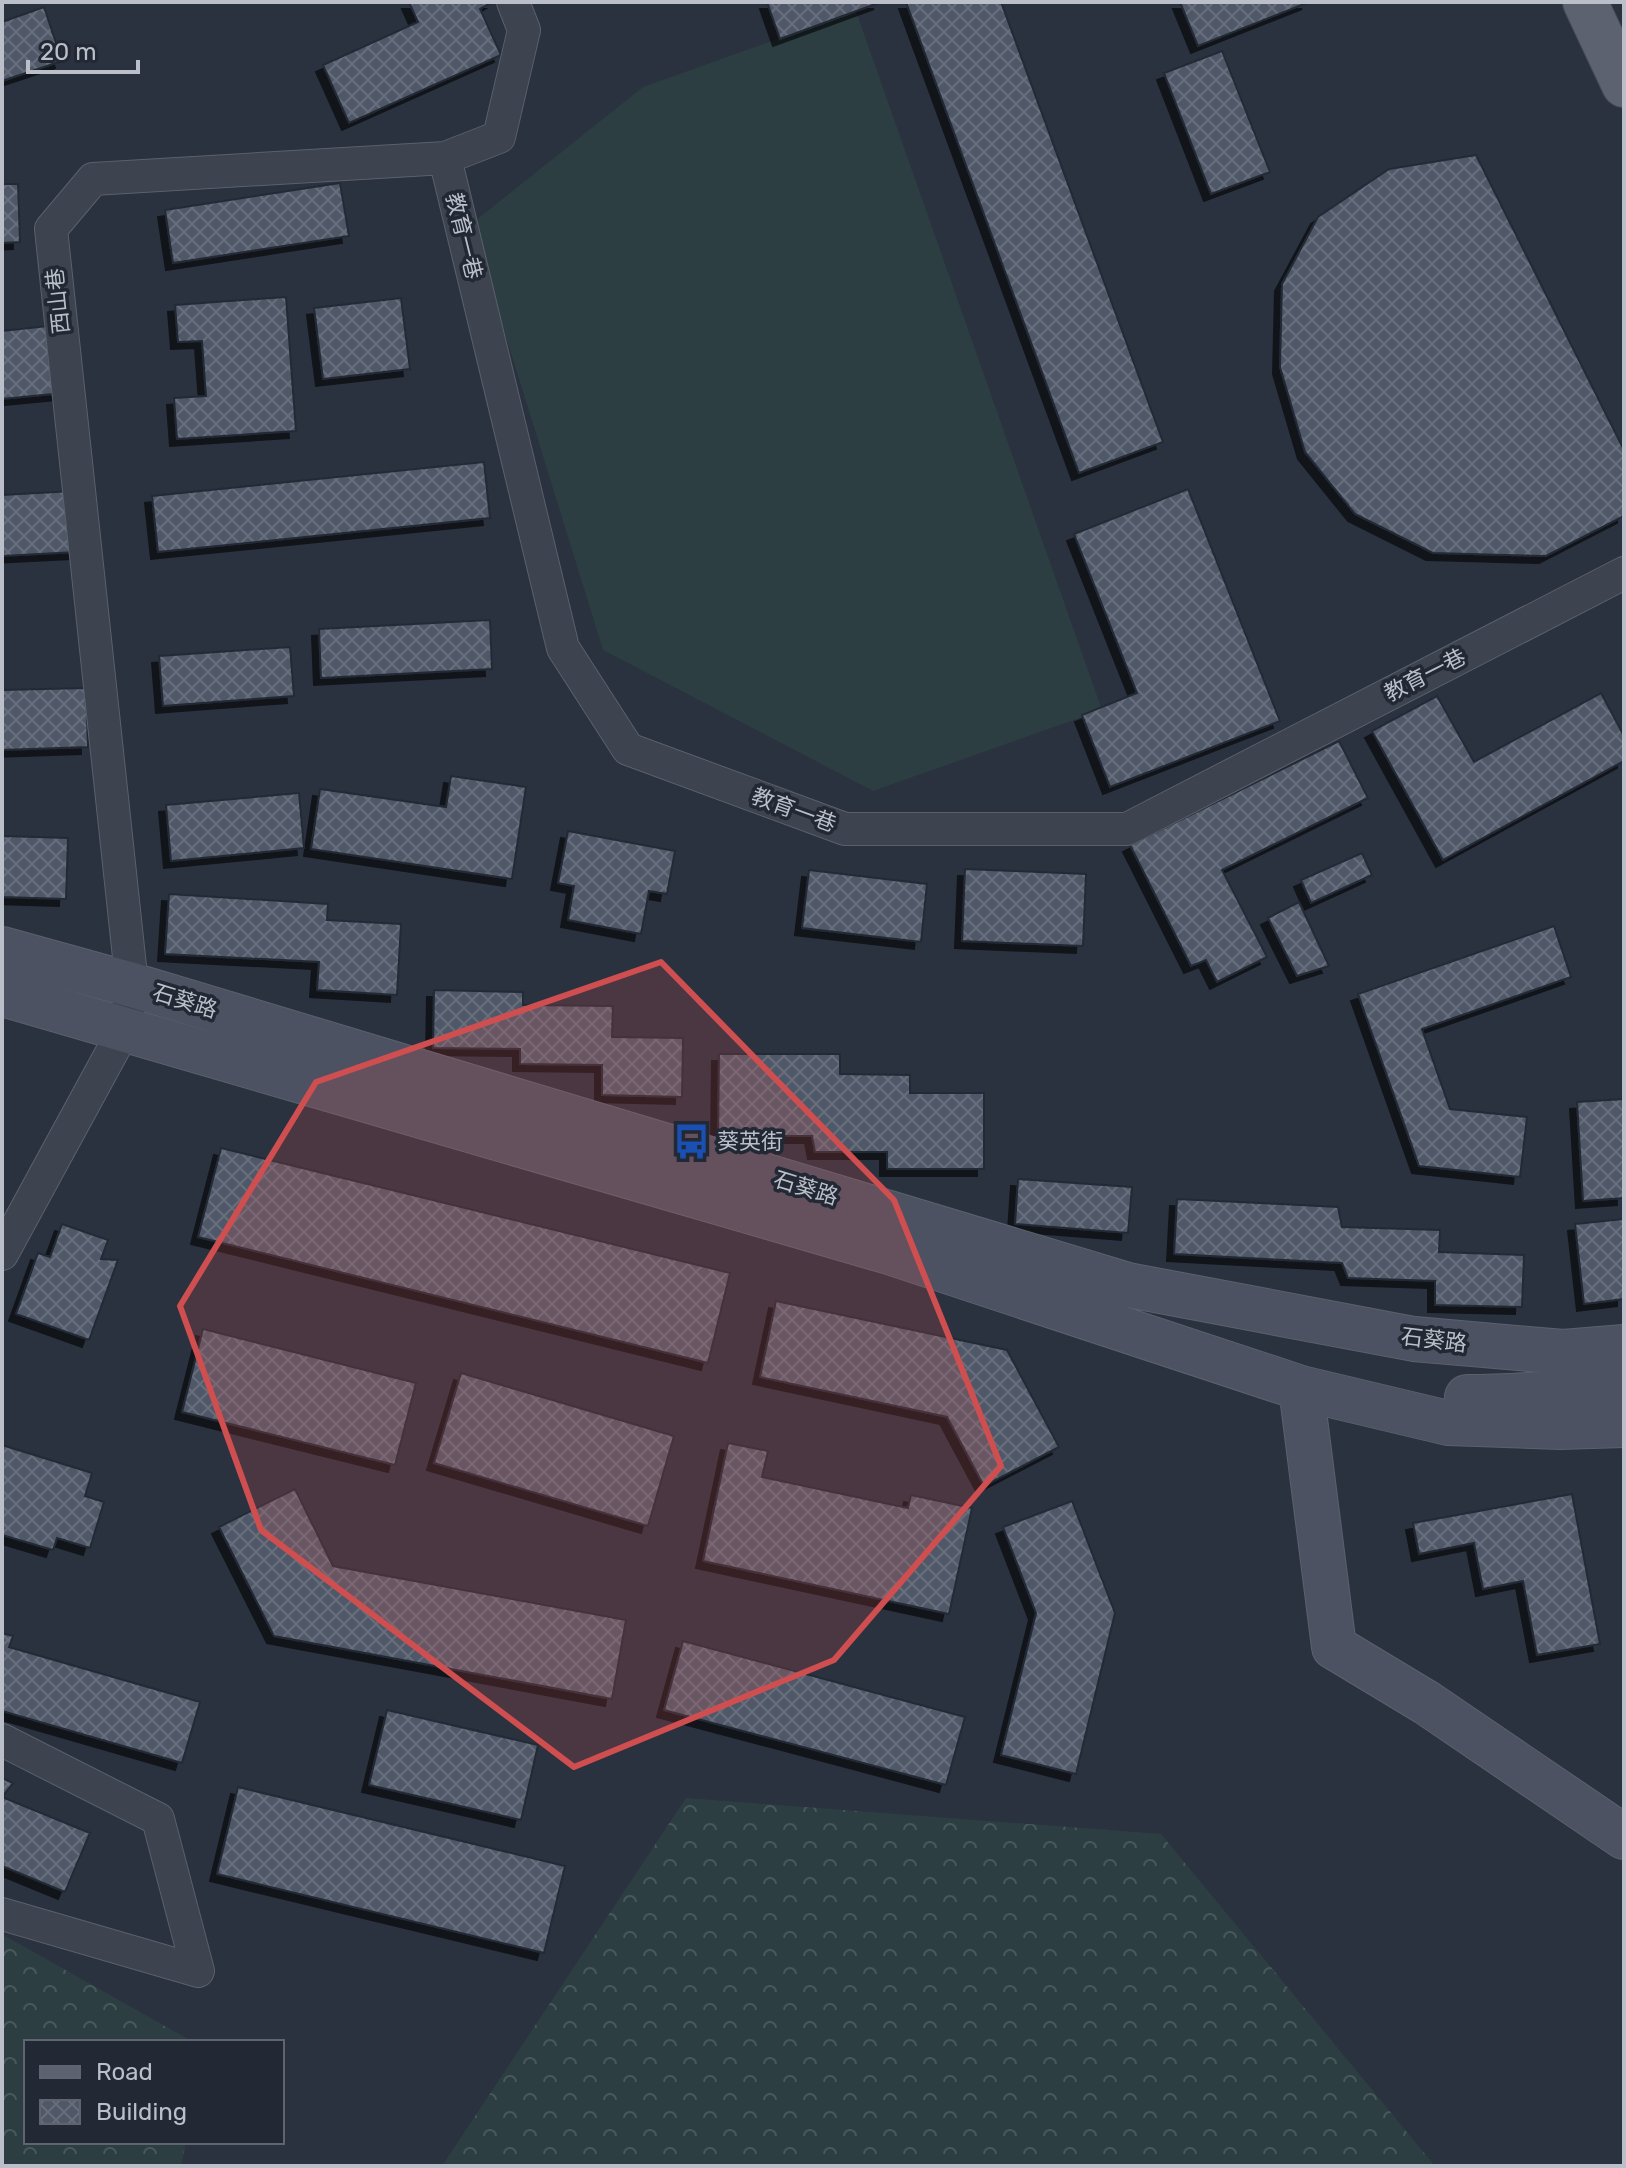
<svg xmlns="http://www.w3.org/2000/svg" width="1626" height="2168" font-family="Rubik,'Noto Sans SC',sans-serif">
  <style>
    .forest { fill: url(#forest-crowns) }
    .garden { fill: #2c3e41 }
    .building { fill: url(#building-cross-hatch); stroke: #242a36; stroke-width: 2; filter: url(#shadow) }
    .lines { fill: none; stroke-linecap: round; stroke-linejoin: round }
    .street-casing { stroke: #5b616c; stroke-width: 34 }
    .secondary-casing { stroke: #5b616c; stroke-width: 46 }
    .primary-casing { stroke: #474c58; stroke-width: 46 }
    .street { stroke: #3d434f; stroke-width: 32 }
    .secondary { stroke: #4c5262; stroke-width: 44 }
    .primary { stroke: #5c626f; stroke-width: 44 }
    .marked { fill: #cf4e50; fill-opacity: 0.2; stroke: #cf4e50; stroke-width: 6; stroke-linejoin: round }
    .labels { text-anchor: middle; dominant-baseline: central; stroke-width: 7; stroke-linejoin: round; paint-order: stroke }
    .street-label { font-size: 22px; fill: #babfc9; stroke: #222834 }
    .poi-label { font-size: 22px; fill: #babfc9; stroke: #222834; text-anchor: start }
  </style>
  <defs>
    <pattern id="forest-crowns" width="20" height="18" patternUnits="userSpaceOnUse" patternTransform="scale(2)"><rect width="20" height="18" fill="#2c3e41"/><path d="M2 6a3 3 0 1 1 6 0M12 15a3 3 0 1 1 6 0" fill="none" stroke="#48585b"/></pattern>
    <pattern id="building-cross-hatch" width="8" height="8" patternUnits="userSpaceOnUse" patternTransform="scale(2)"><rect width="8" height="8" fill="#505867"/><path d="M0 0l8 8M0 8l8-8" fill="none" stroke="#676e7b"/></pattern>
    <filter id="shadow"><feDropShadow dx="-7" dy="7" stdDeviation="0" flood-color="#0009"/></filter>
  </defs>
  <rect width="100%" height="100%" fill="#2a313f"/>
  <!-- forest -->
  <path class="forest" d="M686,1798l475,36 274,332h-993z
    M2,1934l191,108h-167v100h160l-5,24h-179z"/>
  <!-- garden -->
  <path class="garden" d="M856,11l246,699 -229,81 -270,-141 -132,-426 172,-137z"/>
  <!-- building -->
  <path class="building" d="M409,2h83l-12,7 21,46 -152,68 -26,-58 95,-43z
    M767,2h114l-101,37z
    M906,2h95l162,440 -84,31z
    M1180,2h129l-111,44z
    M44,7l18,54 -60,20v-59z
    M1222,51l48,121 -59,22 -47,-121z
    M1476,155l148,295v66l-78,40 -113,-3 -78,-39 -50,-62 -25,-85 2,-83 36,-67 71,-48z
    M340,183l9,53 -176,27 -8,-53z
    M2,184h16l2,58 -18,1z
    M286,297l10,134 -119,8 -3,-41 32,-2 -4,-55 -24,1 -3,-37z
    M401,298l9,71 -87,10 -9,-71z
    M57,325l6,68 -61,6v-68z
    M484,462l6,56 -332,34 -6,-56z
    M1188,489l92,232 -170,66 -28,-72 55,-22 -63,-159z
    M74,491l3,61 -75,4v-61z
    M490,620l2,49 -171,9 -2,-49z
    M290,647l4,49 -131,10 -4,-50z
    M86,688l2,59 -86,3v-60z
    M1601,693l23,43v25l-181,99 -71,-129 65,-35 37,66z
    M1339,741l29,57 -146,72 45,87 -50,25 -11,-22 -15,6 -61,-121z
    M451,776l75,11 -14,92 -201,-30 9,-60 126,18z
    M299,793l5,55 -133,13 -5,-56z
    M568,831l107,20 -8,43 -18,-3 -8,43 -73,-14 6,-34 -16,-3z
    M2,836l66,2 -2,61 -64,-2z
    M1362,853l10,22 -61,28 -10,-23z
    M965,869l121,5 -3,72 -121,-5z
    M809,870l118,14 -6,58 -119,-14z
    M169,894l159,10 -1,16 74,4 -4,71 -80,-5 2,-28 -154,-8z
    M1299,902l30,64 -32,10 -29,-58z
    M1554,926l17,51 -149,52 28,80 77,8 -7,60 -101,-11 -61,-172z
    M434,990l89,2v13l90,1 -1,31 71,1 -1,59 -80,-2v-30l-82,-1v-15l-87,-1z
    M719,1054h121v20l70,1v18h74v76h-97v-17h-72l-3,-16h-94z
    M1624,1099v99l-41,3 -6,-99z
    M221,1148l509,125 -22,90 -510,-126z
    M1018,1179l114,8 -4,46 -113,-9z
    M1177,1199l161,8 4,20 98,3 -1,22 85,3 -2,52 -87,-2v-24l-87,-3 -6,-15 -168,-9z
    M1624,1219v80l-40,5 -9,-80z
    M62,1224l46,16 -7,19 17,1 -29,80 -73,-26 22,-61 12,4z
    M776,1301l231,49 52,97 -75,39 -37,-69 -187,-40z
    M203,1329l213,54 -21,82 -213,-53z
    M461,1373l213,63 -26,90 -214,-63z
    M728,1443l40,8 -6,26 146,31 3,-13 61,13 -23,106 -246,-53z
    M2,1445l90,28 -7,23 19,6 -14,46 -33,-10 -4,12 -51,-15z
    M295,1489l38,77 293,54 -14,79 -338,-63 -55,-109z
    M1572,1494l28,150 -63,11 -14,-74 -40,8 -9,-46 -55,11 -6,-31z
    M1072,1501l43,112 -39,161 -75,-19 35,-142 -33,-86z
    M2,1633l11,3 -4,11 191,55 -18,61 -180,-52z
    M683,1641l282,76 -19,68 -282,-75z
    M387,1710l151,35 -17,75 -152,-35z
    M2,1778l11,5 -11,14 88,36 -25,59 -63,-26z
    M238,1787l327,79 -21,87 -327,-79z"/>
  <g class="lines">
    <defs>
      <path id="street" d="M445,158l118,490 65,101 217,80h282l497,-256
        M2,1254l123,-226 7,-43 -81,-756 42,-50 352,-21 54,-21 25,-107 -11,-28
        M2,1740l156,79 40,152 -196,-57"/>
      <path id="secondary" d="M2,949l130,36 996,300 286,54 149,13 61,-5
        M2,994l887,258 412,136 147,35 112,4 64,-2
        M1301,1388l33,259 93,56 197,134
        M1467,1397c52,0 105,-5 157,-9"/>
      <path id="primary" d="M1585,2l39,83"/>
    </defs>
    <!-- street casing -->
    <use href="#street" class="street-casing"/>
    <!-- secondary casing -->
    <use href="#secondary" class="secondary-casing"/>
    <!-- primary casing -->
    <use href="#primary" class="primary-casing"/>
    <!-- street -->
    <use href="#street" class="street"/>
    <!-- secondary -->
    <use href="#secondary" class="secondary"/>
    <!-- primary -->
    <use href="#primary" class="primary"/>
  </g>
  <!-- marked area -->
  <path class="marked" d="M661,962l233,238 107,266 -167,194 -260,107 -313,-237 -81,-224 136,-224z"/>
  <!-- icons -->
  <defs>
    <symbol id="bus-bare" viewBox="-9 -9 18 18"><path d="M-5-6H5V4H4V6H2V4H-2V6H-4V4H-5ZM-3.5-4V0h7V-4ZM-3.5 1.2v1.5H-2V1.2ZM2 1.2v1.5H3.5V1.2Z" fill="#1a4fb4" stroke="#222834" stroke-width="2.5" paint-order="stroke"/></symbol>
  </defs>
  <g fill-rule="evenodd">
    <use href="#bus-bare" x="666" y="1116" width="51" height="51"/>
  </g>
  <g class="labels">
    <!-- street labels -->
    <g class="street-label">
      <text transform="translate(464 236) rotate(76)">教育一巷</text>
      <text transform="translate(58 301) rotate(-96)">西山巷</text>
      <text transform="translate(1425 675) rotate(-27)">教育一巷</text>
      <text transform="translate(794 810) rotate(20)">教育一巷</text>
      <text transform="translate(185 1001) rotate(17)">石葵路</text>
      <text transform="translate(806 1188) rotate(17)">石葵路</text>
      <text transform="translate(1434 1340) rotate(7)">石葵路</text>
    </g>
    <!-- poi labels -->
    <g class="poi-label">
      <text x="717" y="1141">葵英街</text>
    </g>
  </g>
  <!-- border -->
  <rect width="1626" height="2168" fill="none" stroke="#babfc9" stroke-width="8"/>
  <!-- legend -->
  <rect x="24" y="2040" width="260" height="104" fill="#222834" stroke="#5f6470" stroke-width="2"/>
  <rect x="40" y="2066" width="40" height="12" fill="#5c626f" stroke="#5f6470" stroke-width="2"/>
  <text x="96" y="2080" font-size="24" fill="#babfc9">Road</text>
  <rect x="40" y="2100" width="40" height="24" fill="url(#building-cross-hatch)" stroke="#5f6470" stroke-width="2"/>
  <text x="96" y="2120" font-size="24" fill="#babfc9">Building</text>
  <!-- scale -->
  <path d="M28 60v12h110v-12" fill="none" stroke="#babfc9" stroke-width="4"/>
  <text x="40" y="60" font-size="24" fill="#babfc9" stroke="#222834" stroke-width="6" paint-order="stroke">20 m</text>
</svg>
